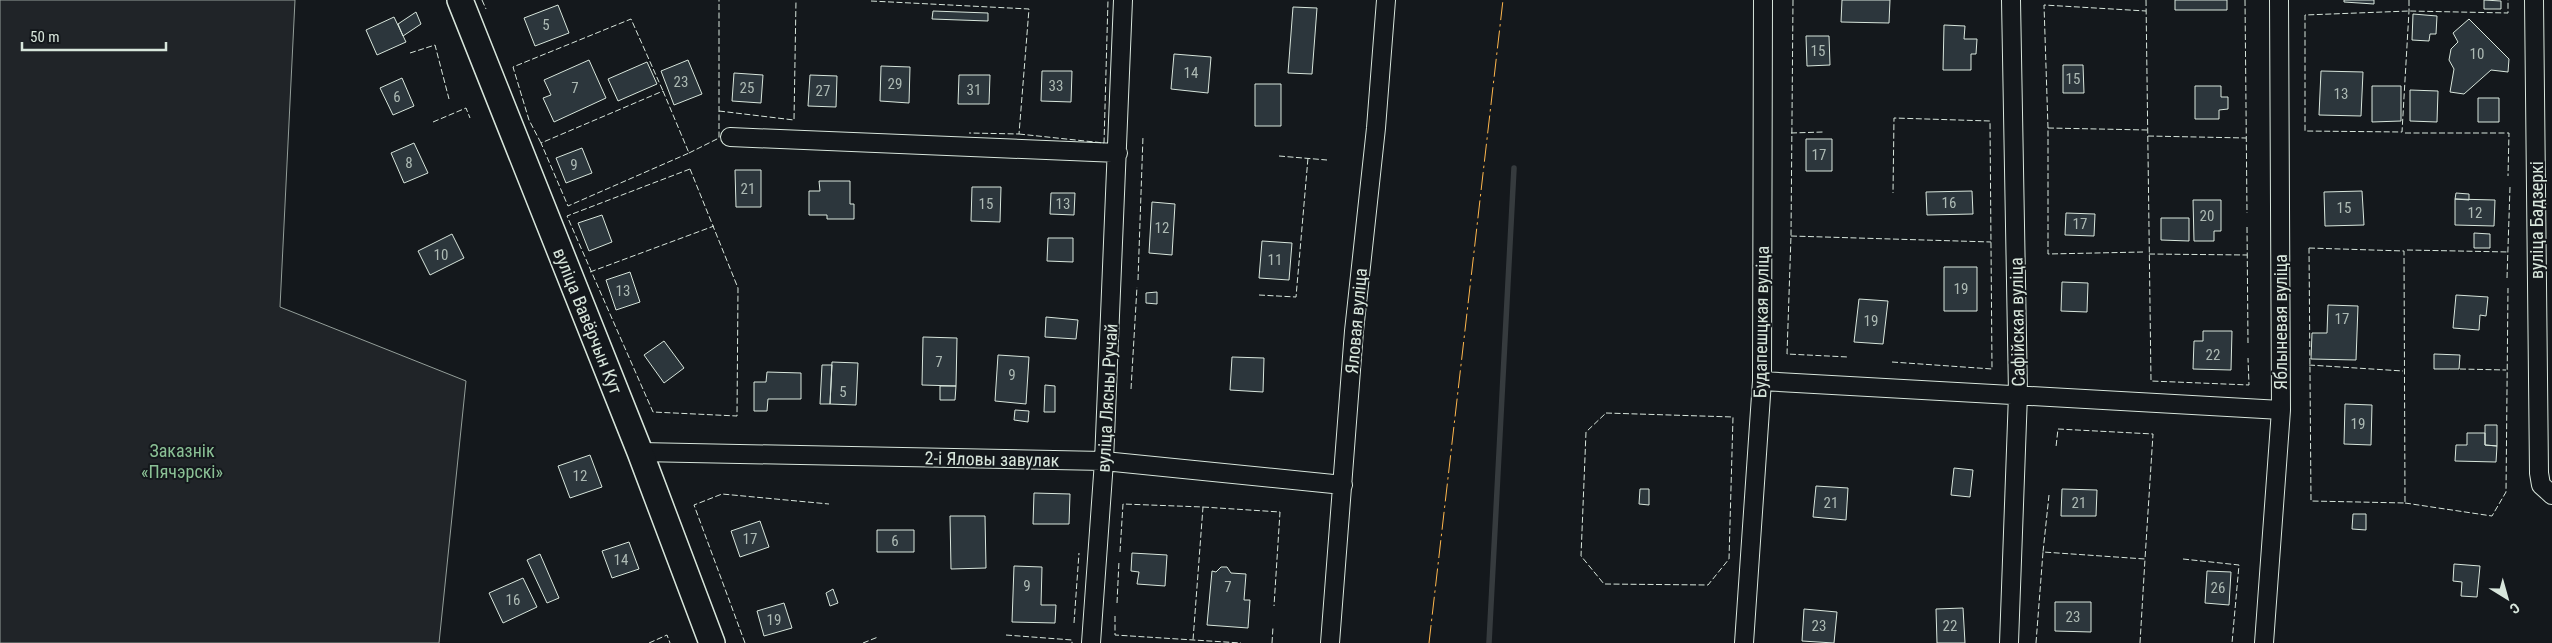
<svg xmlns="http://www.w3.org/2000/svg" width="2552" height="643" font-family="'Roboto Condensed',sans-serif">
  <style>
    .green { fill: #202428; stroke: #939e99 }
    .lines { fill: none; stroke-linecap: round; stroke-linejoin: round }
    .stream { stroke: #363b3e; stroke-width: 5.5 }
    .building { fill: #2c363c; stroke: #d8e6dc }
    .street-casing { stroke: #d8e6dc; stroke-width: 20 }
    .secondary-casing { stroke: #d8e6dc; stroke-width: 28 }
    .street { stroke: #14181c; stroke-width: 18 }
    .secondary { stroke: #14181c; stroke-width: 25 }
    .fence { stroke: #d8e6dc; stroke-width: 1; stroke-dasharray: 6 2.5; stroke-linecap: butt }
    .power { stroke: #ffb74d; stroke-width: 1; stroke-dasharray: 18 4 2.5 4; stroke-linecap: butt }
    .labels { text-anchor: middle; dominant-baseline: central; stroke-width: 4; stroke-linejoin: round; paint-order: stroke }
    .number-label { font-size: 15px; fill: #adbab4 }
    .street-label { font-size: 18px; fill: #d8e6dc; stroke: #14181c }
    .park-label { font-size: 18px; fill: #8ac095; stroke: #14181c }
  </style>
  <rect width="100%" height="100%" fill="#14181c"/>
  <!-- green -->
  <path class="green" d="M0,0h295l-15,307 186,74 -27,262h-439z"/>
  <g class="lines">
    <!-- stream -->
    <path class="stream" d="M1489,643l25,-475"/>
  </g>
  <!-- building -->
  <path class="building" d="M1842,0h48l-1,23 -48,-1z
    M2175,0h52v10h-52z
    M2344,0h30v4l-30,-2z
    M2484,0l17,1v8h-17z
    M558,5l11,28 -34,13 -11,-28z
    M1293,7l24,1 -5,66 -24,-1z
    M933,11l55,2v8l-56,-2z
    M416,12l5,12 -18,12 -5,-12z
    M2413,14l24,2 -1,18h-6l-1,7 -17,-1z
    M394,17l12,25 -29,13 -11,-25z
    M2469,19l40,40 -1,13 -17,-2 -27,24 -14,-2 4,-23 -5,-9 2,-11 7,-7 -5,-9z
    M1944,25l21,1 -1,13h13l-1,15h-5v16h-28z
    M1806,36h23l1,29 -23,1z
    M1174,54l37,3 -3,36 -37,-4z
    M589,60l17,38 -52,24 -11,-24 8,-3 -7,-15z
    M688,60l14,34 -28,11 -13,-34z
    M647,62l10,22 -39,17 -10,-22z
    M2063,65h20l1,28h-21z
    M881,66l29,1 -1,36 -29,-2z
    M1042,71h30l-1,31 -30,-1z
    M2321,71l42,1 -2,44 -42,-1z
    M734,73l29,2 -2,28 -29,-2z
    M810,75l27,1 -1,31 -28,-1z
    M959,75h31l-1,29h-31z
    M402,78l12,28 -21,9 -13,-27z
    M1255,84h26v42h-26z
    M2195,86h26v11h7v12l-9,1v9h-24z
    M2372,86h29v35l-29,1z
    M2410,90l28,1 -1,31 -27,-1z
    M2478,98h21v24h-21z
    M1806,139h26v32h-26z
    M414,143l14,30 -24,10 -13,-30z
    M582,148l10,25 -26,10 -10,-25z
    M735,170h26v37h-25z
    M819,181h31v23h4v15h-27v-4h-18v-24h11z
    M972,187h29l-1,35 -29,-1z
    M1972,191l1,23 -46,1 -1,-23z
    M2362,191l2,34 -39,1 -1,-34z
    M1051,193h24l-1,22 -24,-1z
    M2456,193l13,1v6l-14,-1z
    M2455,199l40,1 -1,26 -39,-1z
    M2193,200h28v31h-7v10h-20z
    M1152,202l23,2 -3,51 -23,-2z
    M2066,213l29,1 -1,22 -29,-1z
    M602,215l10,27 -23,9 -11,-28z
    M2161,218h28v23l-28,-1z
    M2474,233l16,1v14h-16z
    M452,234l12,24 -34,17 -12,-24z
    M1048,238h25v24l-26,-1z
    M1262,241l30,2 -3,37 -30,-2z
    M1944,267h33v44h-33z
    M630,272l10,30 -24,8 -10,-30z
    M2062,282l26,1 -1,29 -26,-1z
    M1157,292v12l-11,-1v-10z
    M2456,295l32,2 -2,19 -6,-1 -1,15 -26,-2z
    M1859,299l29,2 -5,43 -29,-2z
    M2328,305l30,1 -2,54 -45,-1 1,-26h15z
    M1046,317l32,3 -2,19 -31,-2z
    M2203,331h29l-1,39 -38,-1 1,-28h9z
    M923,337l34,1 -1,48 -34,-1z
    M664,341l20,27 -20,15 -20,-28z
    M2434,354l26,1 -1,14h-25z
    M998,355l31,2 -3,47 -31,-3z
    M1232,357l32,1 -1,34 -33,-2z
    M832,362l26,1 -2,42 -26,-1z
    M822,365h10l-2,39h-10z
    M767,372l34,1v26h-33l-1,12h-13v-29h12z
    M1045,385l10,1v26h-11z
    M940,386h16l-1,14h-15z
    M2345,404l27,1 -1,40 -27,-1z
    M1015,410l14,1 -1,11 -14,-2z
    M2485,425h12v21l-12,-1z
    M2467,433h18v12l12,1 -1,16 -41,-1 1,-16h11z
    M590,455l12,32 -32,11 -12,-32z
    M1954,468l19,2 -3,27 -19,-2z
    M1816,486l32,2 -2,32 -33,-3z
    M1640,489h9v16l-10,-1z
    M2062,489l35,1 -1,26h-35z
    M1034,493l36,1 -1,30h-36z
    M2353,514h13v16l-14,-1z
    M950,516h35l1,52 -35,1z
    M760,521l9,26 -29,10 -9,-26z
    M877,530h37v22h-37z
    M629,542l10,27 -27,9 -10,-27z
    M1132,553l35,2 -2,31 -28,-2 2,-12 -8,-1z
    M540,554l19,44 -12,5 -20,-43z
    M2454,564l26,2 -3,31 -16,-1 1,-14 -9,-1z
    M1014,566l28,1 -1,38h15l-1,18 -43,-1z
    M1221,567h6l4,6 15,1 -2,26h6l-2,28 -41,-3 5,-54 4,1z
    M2207,571l24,1 -2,33 -24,-2z
    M523,578l14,29 -34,16 -14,-30z
    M833,589l5,14 -8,3 -4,-13z
    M2055,602h36v30l-36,-1z
    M784,603l8,25 -28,8 -7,-25z
    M1963,608l2,35h-28l-1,-34z
    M1804,609l33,3 -3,31 -32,-2z"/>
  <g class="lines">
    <defs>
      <path id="street" d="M2534,0l5,473 2,12 11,10
        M730,137l388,16
        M1762,381l519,29
        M640,452l464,9 239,24
        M1091,643l13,-182 19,-461
        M1330,643l24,-312 22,-203 10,-128
        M1744,643l18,-262 1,-381
        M2009,643l9,-249 -7,-394
        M2264,643l17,-233 -2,-410"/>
      <path id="secondary" d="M460,0l180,452 72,191"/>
    </defs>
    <!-- street casing -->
    <use href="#street" class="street-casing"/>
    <!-- secondary casing -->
    <use href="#secondary" class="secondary-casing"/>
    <!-- street -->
    <use href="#street" class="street"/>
    <!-- secondary -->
    <use href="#secondary" class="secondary"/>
    <!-- fence -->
    <path class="fence" d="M482,0l4,9
      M1793,0l-2,236 -4,118 61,3
      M2146,0l5,381 98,4 -1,-27
      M2245,0l2,213
      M2409,0v11l-7,121 -97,-1v-116l104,-4 99,2v-13
      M871,1l158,8 -10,125 -50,-1
      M410,53l25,-8 14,54
      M663,91l26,62 -121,53 -27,-63z
      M719,111l75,9 2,-120
      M433,122l33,-14 4,10
      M2048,128l99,2
      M1791,133l32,-1
      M2405,133h104l-1,43
      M1019,134l85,9 4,-143
      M2148,136l98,2
      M541,143l-12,-23 -16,-53 118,-48 32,72
      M689,153l30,-15v-138
      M1279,156l48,4
      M690,169l48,119 -1,128 -84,-4 -86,-196z
      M2247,227l1,116
      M1791,236l200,6
      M2309,248l95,3 1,252 -94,-2z
      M2407,250l102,2
      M2143,252l-95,2v-126l-4,-123 102,6
      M2149,254l98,1
      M590,272l124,-46
      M2507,278l3,-91
      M1138,280l5,-144
      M1259,295l37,2 12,-139
      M1892,362l100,7 -2,-248 -96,-3 -1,75
      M2309,365l94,6
      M2460,369l46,1
      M1131,389l6,-102
      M1606,413l127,4 -4,142 -21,26 -104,-1 -23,-28 5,-124z
      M2049,495l-6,57 102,7 8,-125 -95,-5 -2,18
      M2405,503l87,13 14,-24 2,-204
      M1203,507l77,5 -6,94
      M1120,552l3,-48 80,3 -10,133
      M2183,559l56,6 -7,78
      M1117,603l2,-42
      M1115,616v19l126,8
      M1074,623l5,-70
      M1006,635l66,5v3
      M649,643l18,-8 3,8
      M745,643l-51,-138 28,-11 107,10
      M863,643l15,-6
      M1272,643l1,-16
      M2036,643l7,-91
      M2140,643l5,-84"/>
    <!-- power -->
    <path class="power" d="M1429,643l74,-643"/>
  </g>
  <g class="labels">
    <!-- number labels -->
    <g class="number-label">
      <text x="546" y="25">5</text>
      <text x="1818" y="51">15</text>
      <text x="2477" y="54">10</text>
      <text x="1191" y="73">14</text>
      <text x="2073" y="79">15</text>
      <text x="681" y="82">23</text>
      <text x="895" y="84">29</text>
      <text x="1056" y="86">33</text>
      <text x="575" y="88">7</text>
      <text x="747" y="88">25</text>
      <text x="974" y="90">31</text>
      <text x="823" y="91">27</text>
      <text x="2341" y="94">13</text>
      <text x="397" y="97">6</text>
      <text x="1819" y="155">17</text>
      <text x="409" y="163">8</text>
      <text x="574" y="165">9</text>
      <text x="748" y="189">21</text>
      <text x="1949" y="203">16</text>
      <text x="986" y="204">15</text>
      <text x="1063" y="204">13</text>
      <text x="2344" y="208">15</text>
      <text x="2475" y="213">12</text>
      <text x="2207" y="216">20</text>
      <text x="2080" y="224">17</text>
      <text x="1162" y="228">12</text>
      <text x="441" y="255">10</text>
      <text x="1275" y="260">11</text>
      <text x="1961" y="289">19</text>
      <text x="623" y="291">13</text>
      <text x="2342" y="319">17</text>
      <text x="1871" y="321">19</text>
      <text x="2213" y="355">22</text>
      <text x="939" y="362">7</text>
      <text x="1012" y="375">9</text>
      <text x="843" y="392">5</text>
      <text x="2358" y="424">19</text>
      <text x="580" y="476">12</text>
      <text x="1831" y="503">21</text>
      <text x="2079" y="503">21</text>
      <text x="750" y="539">17</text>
      <text x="895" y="541">6</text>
      <text x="621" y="560">14</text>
      <text x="1027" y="586">9</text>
      <text x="1228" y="587">7</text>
      <text x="2218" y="588">26</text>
      <text x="513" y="600">16</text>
      <text x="2073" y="617">23</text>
      <text x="774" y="620">19</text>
      <text x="1819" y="626">23</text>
      <text x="1950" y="626">22</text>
    </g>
    <!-- street labels -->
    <g class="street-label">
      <text transform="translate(2536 220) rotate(-90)">вуліца Бадзеркі</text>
      <text transform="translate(588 321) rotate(68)">вуліца Вавёрчын Кут</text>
      <text transform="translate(1356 321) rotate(-85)">Яловая вуліца</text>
      <text transform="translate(1761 322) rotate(-89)">Будапешцкая вуліца</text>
      <text transform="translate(2017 322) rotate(-91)">Сафійская вуліца</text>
      <text transform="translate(2280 322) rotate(-90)">Яблыневая вуліца</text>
      <text transform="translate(1107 398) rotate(-87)">вуліца Лясны Ручай</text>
      <text transform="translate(992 459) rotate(1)">2-і Яловы завулак</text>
    </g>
    <!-- park labels -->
    <g class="park-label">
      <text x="182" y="450">Заказнік<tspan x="182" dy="21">«Пячэрскі»</tspan></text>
    </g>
  </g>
  <!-- north arrow -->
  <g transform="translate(2507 598) rotate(143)" stroke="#14181c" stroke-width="4" paint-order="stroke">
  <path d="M0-4L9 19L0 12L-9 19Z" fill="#d8e6dc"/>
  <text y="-8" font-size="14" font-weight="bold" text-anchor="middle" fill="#d8e6dc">С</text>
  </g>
  <!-- scale -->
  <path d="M22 42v8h144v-8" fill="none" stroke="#d8e6dc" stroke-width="2.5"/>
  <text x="30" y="42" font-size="15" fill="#d8e6dc" stroke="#14181c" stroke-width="4" paint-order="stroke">50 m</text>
</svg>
